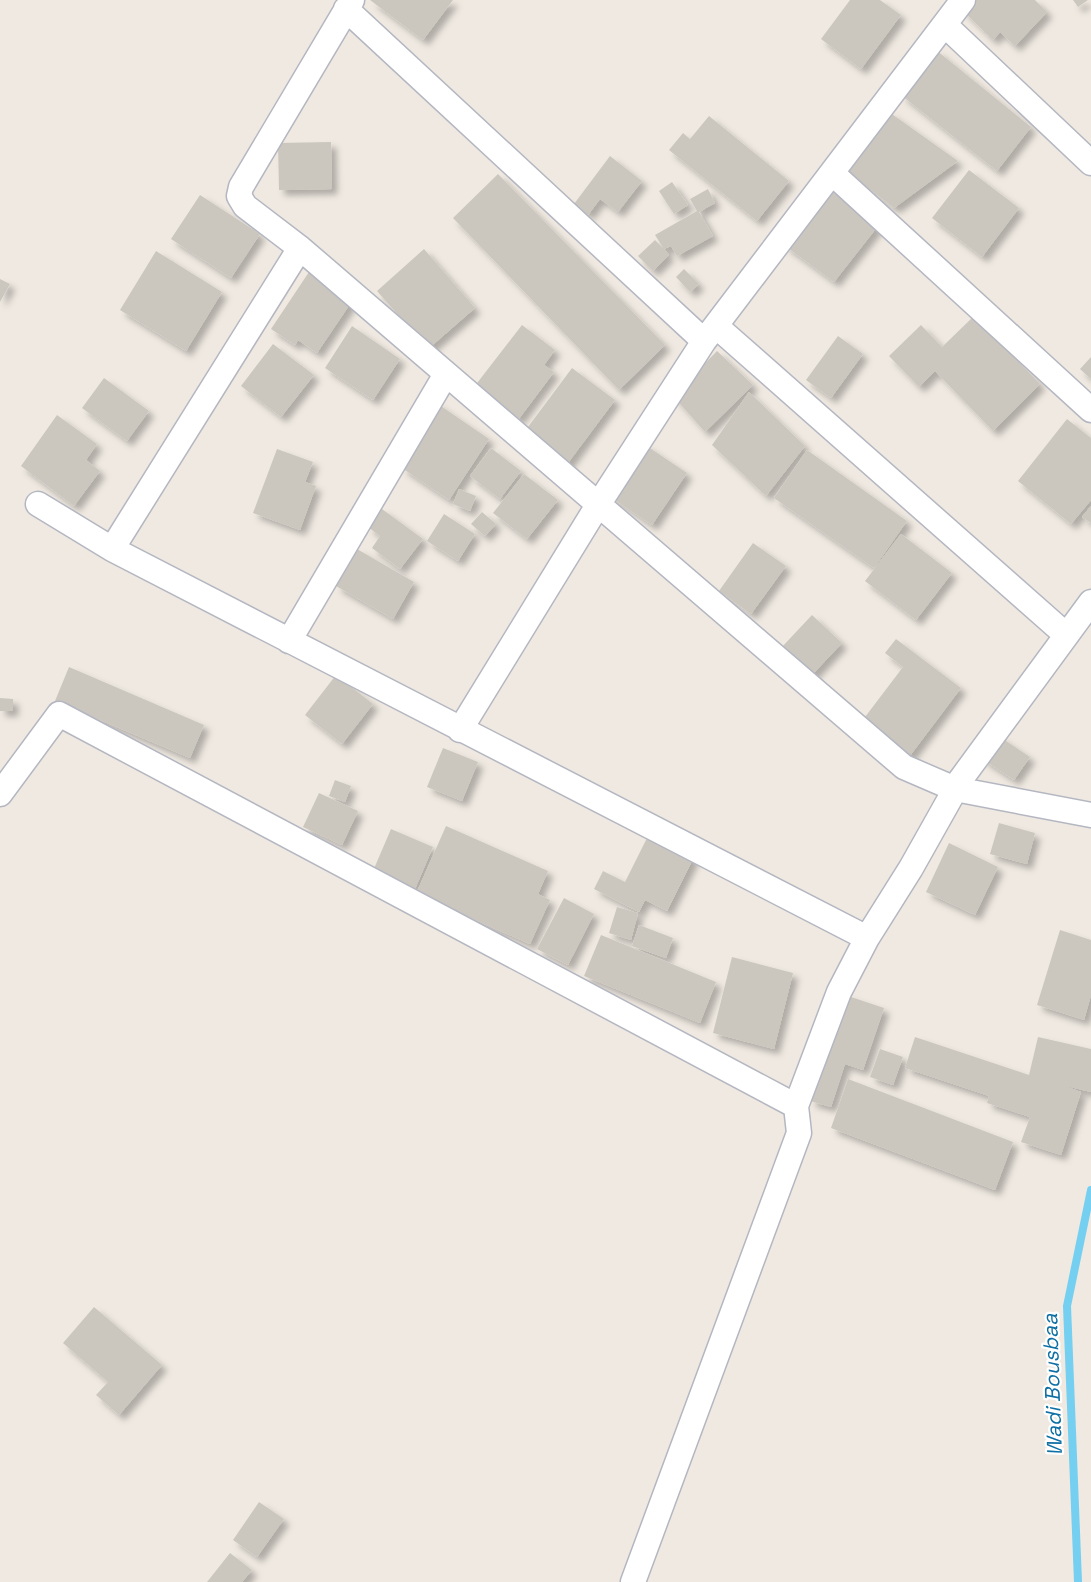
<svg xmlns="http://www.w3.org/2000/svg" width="1091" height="1582" font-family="'Space Grotesk',sans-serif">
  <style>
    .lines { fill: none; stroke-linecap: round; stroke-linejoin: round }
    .stream { stroke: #75cff0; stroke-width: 8 }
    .building { fill: #cbc7bf; filter: url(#shadow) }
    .street-casing { stroke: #b4b7c1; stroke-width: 27 }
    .street { stroke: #fff; stroke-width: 24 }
    .labels { text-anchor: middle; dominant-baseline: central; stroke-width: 4.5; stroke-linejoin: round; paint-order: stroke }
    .water-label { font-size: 21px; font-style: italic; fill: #0d6fa3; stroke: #fff }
  </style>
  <defs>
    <filter id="shadow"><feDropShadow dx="5.5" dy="5.5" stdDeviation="3" flood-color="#0004"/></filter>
  </defs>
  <rect width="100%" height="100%" fill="#efe9e1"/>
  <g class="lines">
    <!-- stream -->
    <path class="stream" d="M1078,1582l-11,-276 24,-116"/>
  </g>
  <!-- building -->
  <path class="building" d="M370,0h83l-30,40z
    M850,0h30l21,15 -40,54 -40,-30z
    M971,0h64l12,12 -32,34 -15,-14 -7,8 -31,-30z
    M1073,0h15l-10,7z
    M936,50l95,77 -34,44 -96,-76z
    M889,112l69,49 -64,47 -49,-38z
    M709,116l80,65 -32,40 -88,-71 14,-17 7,6z
    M331,142l1,47 -53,1 -1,-47z
    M610,156l32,25 -24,31 -18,-13 -12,16 -14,-11z
    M969,170l50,38 -37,49 -50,-39z
    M498,174l167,171 -46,45 -166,-172z
    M672,182l16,23 -14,9 -15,-23z
    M826,187l52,39 -44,56 -50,-37z
    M708,189l7,14 -16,9 14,24 -36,20 -6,-10 -7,3 5,6 -16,16 -15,-15 17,-16 9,9 -9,-14 42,-24 -7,-12z
    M200,195l60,39 -29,44 -60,-39z
    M424,249l51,59 -47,41 -51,-58z
    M156,251l66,41 -36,59 -66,-41z
    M684,269l15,15 -9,8 -14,-15z
    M309,272l43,29 -35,52 -19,-13 -3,5 -24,-16z
    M0,279l10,5 -10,18z
    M974,316l66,68 -47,47 -58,-60 -16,16 -30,-31 32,-31 21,22z
    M522,325l33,25 -11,15 10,7 -36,48 -44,-33z
    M352,326l48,33 -27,41 -48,-32z
    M838,336l25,18 -32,44 -25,-18z
    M273,344l41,31 -33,42 -40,-31z
    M717,351l36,34 -48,47 -32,-36z
    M1091,357v22l-11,-10z
    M572,368l43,32 -50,67 -43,-32z
    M104,378l45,33 -22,30 -45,-33z
    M749,392l56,54 -39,50 -54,-51z
    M435,402l54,37 -40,61 -47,-32z
    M57,415l40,29 -11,16 14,11 -26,35 -53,-40z
    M1067,419l24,19v62l-20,24 -53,-43z
    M644,444l43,29 -35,52 -43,-29z
    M491,448l30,23 -21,28 -30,-23z
    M277,449l36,13 -8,20 11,4 -16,44 -47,-17z
    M807,450l100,71 -33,47 -100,-70z
    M524,474l34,26 -31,39 -34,-26z
    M459,489l17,7 -6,15 -17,-7z
    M1091,506v17l-9,-6z
    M382,509l41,30 -23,30 -28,-21 8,-12 -12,-9z
    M482,512l14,12 -11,12 -14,-12z
    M444,514l31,20 -17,27 -31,-20z
    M901,534l51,39 -36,47 -51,-39z
    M753,543l33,23 -35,48 -32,-23z
    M357,549l57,33 -21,37 -57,-33z
    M812,615l30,28 -31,33 -30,-28z
    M896,639l65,49 -52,69 -47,-36 41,-54 -18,-14z
    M69,667l135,58 -14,33 -135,-57z
    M336,675l37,29 -31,40 -37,-29z
    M0,698l13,1v12h-13z
    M997,735l33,22 -16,23 -33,-22z
    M443,748l35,14 -16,39 -35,-14z
    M335,780l16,6 -6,16 -16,-6z
    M319,793l39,18 -16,34 -39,-18z
    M999,823l36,10 -8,31 -37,-10z
    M446,826l102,45 -10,23 12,6 -20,44 -114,-50z
    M391,829l42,18 -18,42 -42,-18z
    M649,834l45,23 -27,54 -22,-11 -6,12 -45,-23 9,-18 22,11z
    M949,843l49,24 -23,48 -49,-23z
    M564,898l30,16 -26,51 -31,-16z
    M617,907l21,6 -7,27 -22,-7z
    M639,925l34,13 -7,20 -34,-12z
    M1060,930l31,10v55l-7,25 -47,-15z
    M601,935l115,47 -16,41 -116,-47z
    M732,957l61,16 -19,76 -61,-16z
    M845,995l39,13 -21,62 -18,-6 -14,43 -21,-6z
    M915,1037l114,38 9,-38 53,12v43l-29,-7 19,7 -20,63 -40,-13 9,-25 -43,-14 2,-7 -84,-28z
    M880,1049l23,8 -10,28 -23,-8z
    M848,1079l165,63 -18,48 -164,-62z
    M94,1307l68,58 -43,50 -23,-20 12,-13 -45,-39z
    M259,1502l25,17 -27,38 -24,-17z
    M230,1553l22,17 -10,12h-35z"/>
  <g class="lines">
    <defs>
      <path id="street" d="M352,0l-111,187 -2,9 6,10 55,42 604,519 51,22 136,26
        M346,9l358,332
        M945,25l146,138
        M832,173l259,237
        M716,326l349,308
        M38,504l74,45 755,389
        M112,549l188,-301
        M289,641l157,-267
        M460,730l138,-225 106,-164 259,-341
        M0,794l59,-80 737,392
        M633,1582l166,-449 -3,-27 43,-114 28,-54 44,-70 50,-89 130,-177"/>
    </defs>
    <!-- street casing -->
    <use href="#street" class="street-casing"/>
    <!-- street -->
    <use href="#street" class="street"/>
  </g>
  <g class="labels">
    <!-- water labels -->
    <g class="water-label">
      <text transform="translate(1052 1385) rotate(-92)">Wadi Bousbaa</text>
    </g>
  </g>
</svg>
